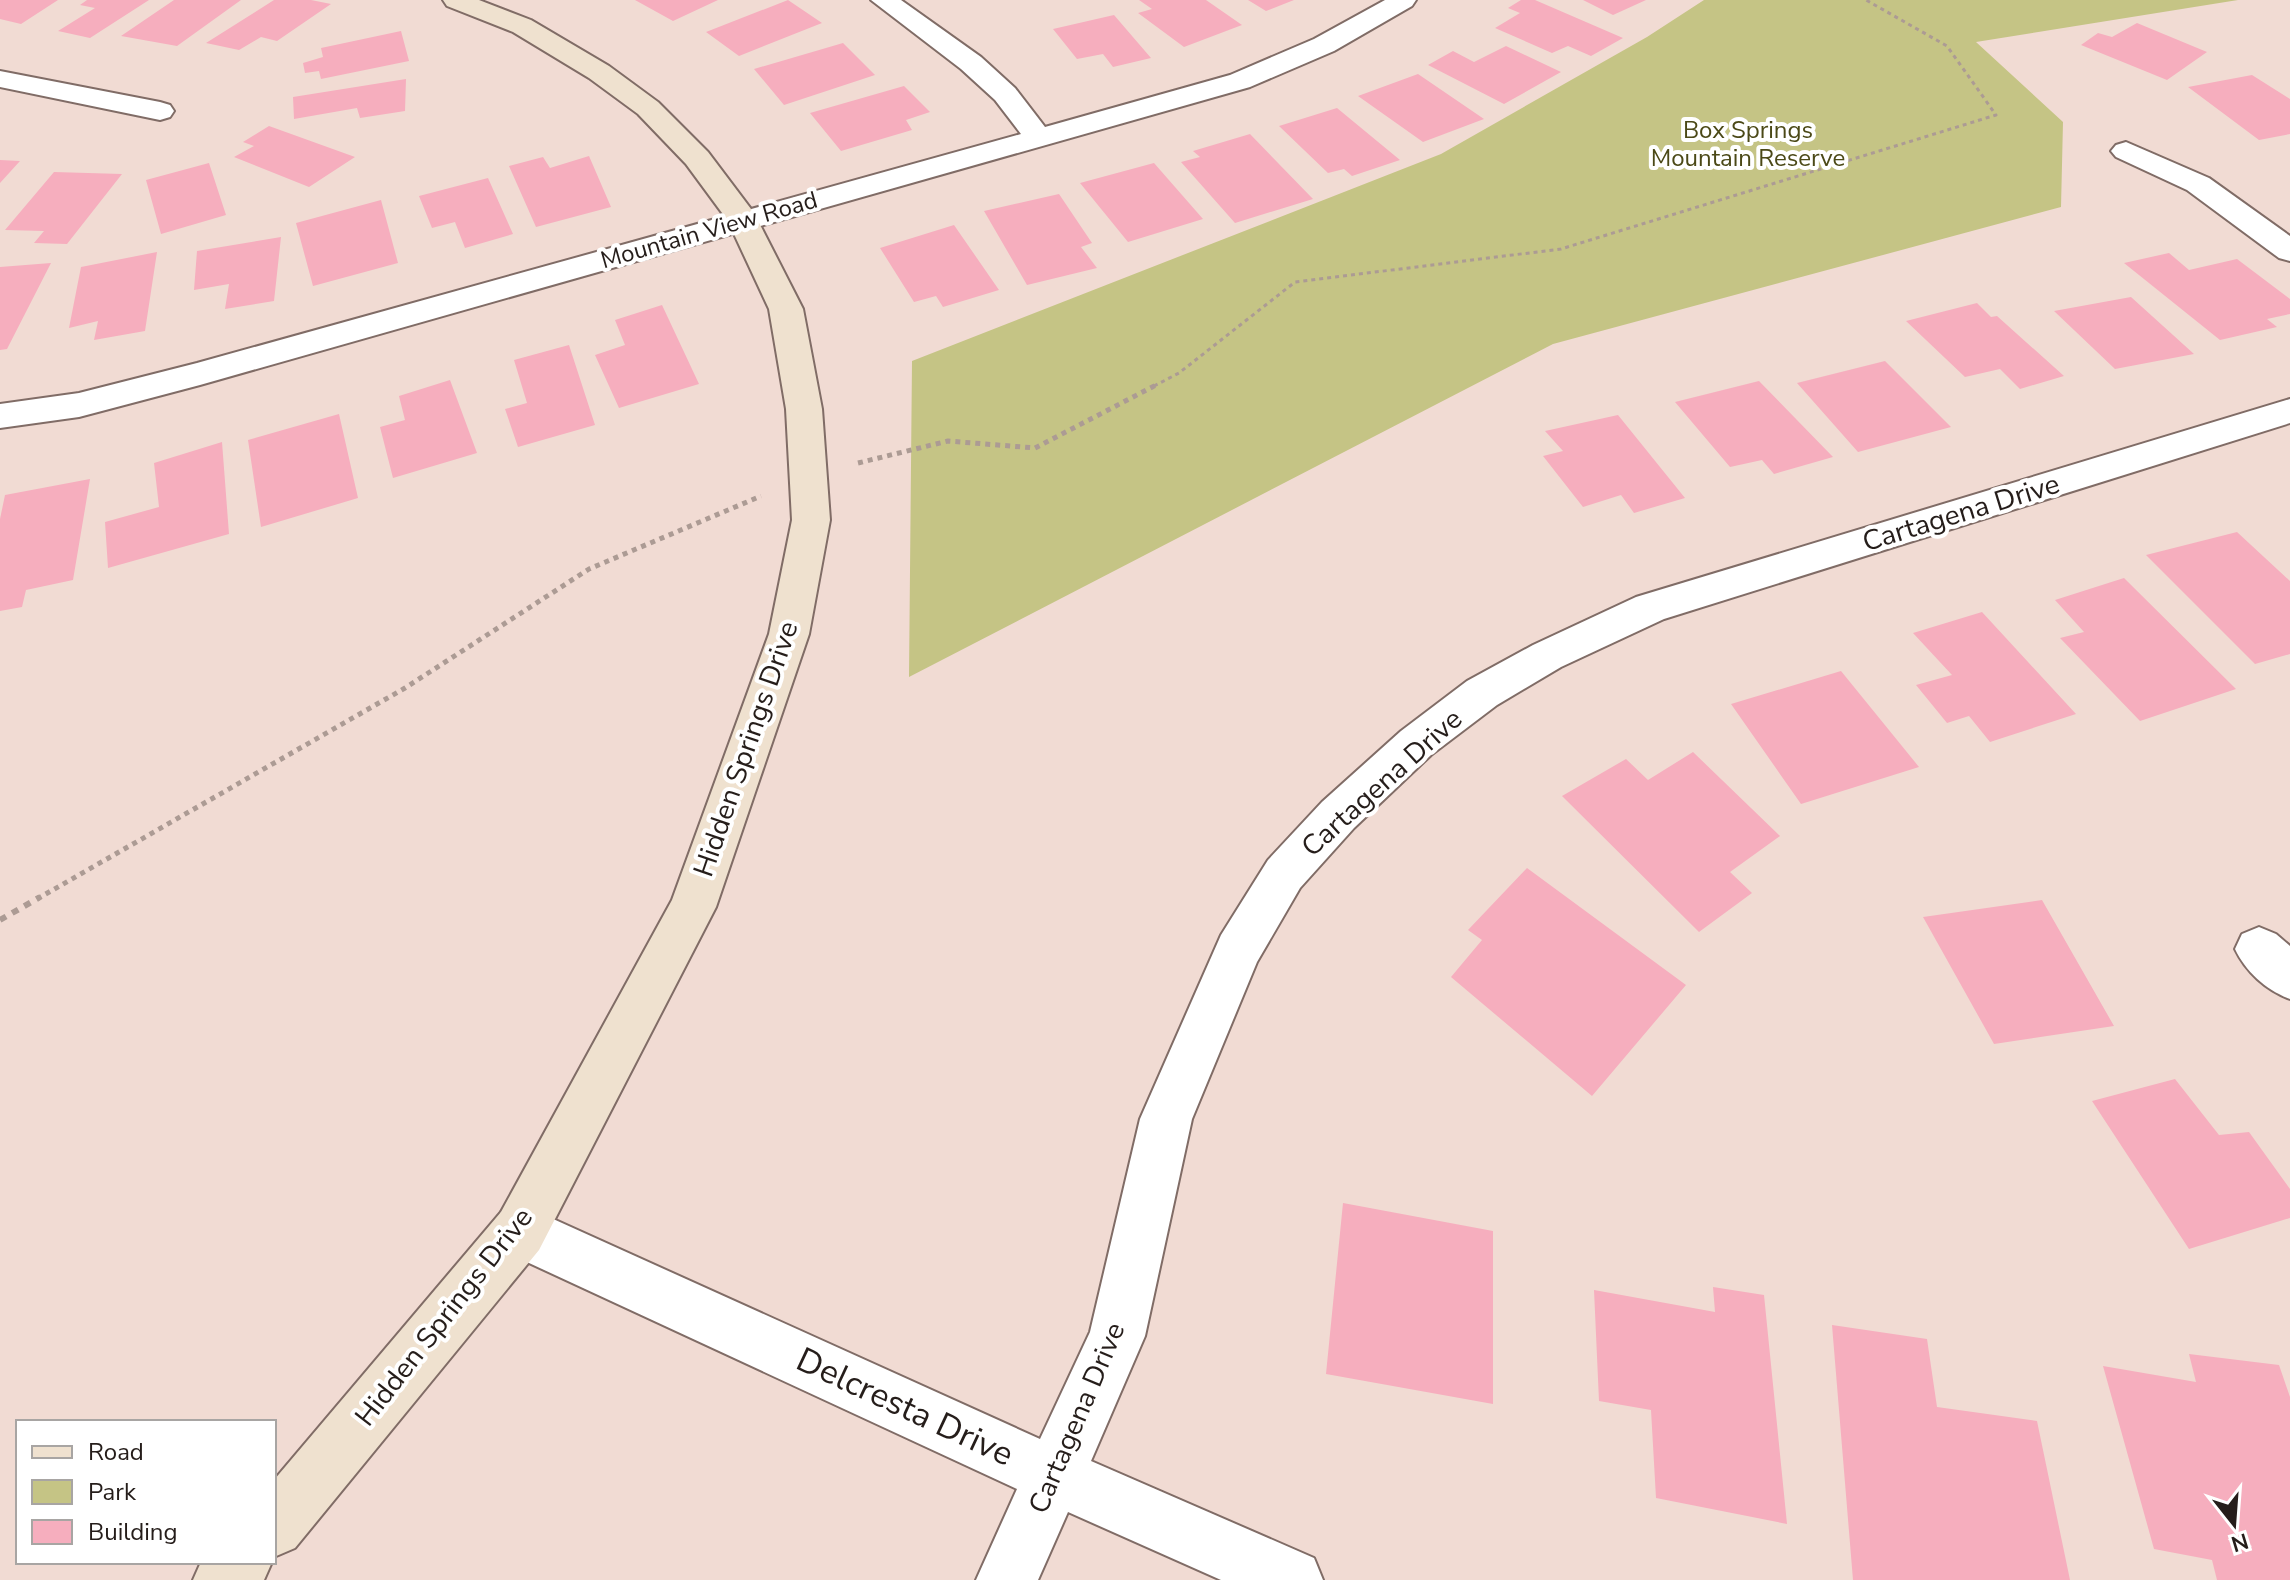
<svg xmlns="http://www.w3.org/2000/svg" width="2290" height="1580" font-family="'Nunito Sans',sans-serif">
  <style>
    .green { fill: #c5c485 }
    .building { fill: #f6aebe }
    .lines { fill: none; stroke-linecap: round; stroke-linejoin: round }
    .street-casing { stroke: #806c66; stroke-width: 4 }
    .secondary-casing { stroke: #806c66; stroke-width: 4 }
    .path-far2 { stroke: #ac9b94; stroke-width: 3; stroke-dasharray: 4 4; stroke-linecap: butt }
    .path-far1 { stroke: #ac9b94; stroke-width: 5; stroke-dasharray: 5 5; stroke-linecap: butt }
    .path { stroke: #ac9b94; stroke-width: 6; stroke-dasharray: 7 7; stroke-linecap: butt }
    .street { fill: #fff; fill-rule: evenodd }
    .secondary { fill: #efe1cf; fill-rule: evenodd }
    .labels { text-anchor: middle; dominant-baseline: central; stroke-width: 8; stroke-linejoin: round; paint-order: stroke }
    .far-park-label { font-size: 24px; fill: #4b4917; stroke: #fff }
    .far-street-label { font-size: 24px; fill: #251d1a; stroke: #fff }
    .street-label { font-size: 28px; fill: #251d1a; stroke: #fff }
    .near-street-label { font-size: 34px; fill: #251d1a; stroke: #fff }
  </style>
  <rect width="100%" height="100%" fill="#f1dbd3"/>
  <!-- green -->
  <path class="green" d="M1704,0h534l-262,42 87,80 -2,85 -508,137 -644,333 3,-316 529,-207 206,-117z"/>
  <!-- building -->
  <path class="building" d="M0,0h58l-37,24 -21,-5z
    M87,0h62l-59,38 -32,-7 37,-23 -15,-3z
    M174,0h67l-64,46 -56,-10z
    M274,0h37l20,4 -54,37 -16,-4 -22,13 -33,-7z
    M635,0h83l-45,21z
    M788,0l34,23 -83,33 -33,-24z
    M1139,0h67l36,25 -58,22 -46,-34 14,-4z
    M1248,0h46l-28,11z
    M1521,0h14l88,38 -32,18 -23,-10 -16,7 -57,-25 25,-15 -12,-5z
    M1583,0h63l-33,15z
    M1114,15l37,43 -38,9 -10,-13 -26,5 -24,-30z
    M2137,23l70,29 -40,28 -86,-35 17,-12 14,4z
    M401,31l8,30 -88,18 -2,-8 -14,2 -2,-10 20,-6 -2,-9z
    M843,43l32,32 -91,30 -30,-36z
    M1506,46l55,26 -57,32 -76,-39 25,-14 21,11z
    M1418,74l66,45 -61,23 -65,-46z
    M2252,75l38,24v35l-31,6 -71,-53z
    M406,79l-1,32 -45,7 -3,-10 -63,11 -1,-22z
    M904,86l26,26 -24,8 6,10 -71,21 -31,-38z
    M1337,108l63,52 -48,16 -8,-7 -16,4 -49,-47z
    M269,126l86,31 -46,30 -75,-30 20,-11 -11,-4z
    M1250,134l63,65 -78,24 -54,-61 19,-5 -7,-6z
    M589,156l22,51 -75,20 -27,-61 34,-9 7,11z
    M0,160l20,1 -20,22z
    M209,163l17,52 -65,19 -15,-54z
    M1154,163l49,56 -75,23 -48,-59z
    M54,172l68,2 -55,70 -33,-1 10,-12 -39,-1z
    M488,178l25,56 -48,14 -10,-26 -23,6 -13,-32z
    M1059,194l33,49 -11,4 16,21 -70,17 -43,-74z
    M381,200l17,63 -85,23 -17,-63z
    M954,225l45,65 -56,17 -7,-11 -22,6 -34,-54z
    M281,237l-7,64 -49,8 4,-25 -35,6 3,-39z
    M157,252l-12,79 -51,9 4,-19 -29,7 12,-61z
    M2169,253l20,17 48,-11 53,40v15l-23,5 10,8 -57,13 -96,-77z
    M51,263l-44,86 -7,1v-83z
    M2131,297l63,57 -79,15 -61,-58z
    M1977,303l14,14 6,-1 67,60 -44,13 -20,-20 -35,8 -59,-56z
    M662,305l37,79 -80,24 -24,-53 30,-10 -10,-25z
    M569,345l26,80 -77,22 -13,-38 22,-6 -13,-43z
    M1885,361l66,66 -93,25 -61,-69z
    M450,380l27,73 -84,25 -13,-51 25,-7 -6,-24z
    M1759,381l74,76 -59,17 -12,-14 -32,7 -55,-65z
    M339,414l19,84 -97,29 -13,-87z
    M1618,415l67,83 -51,15 -13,-18 -38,12 -40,-51 20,-5 -18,-20z
    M222,442l7,92 -121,34 -3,-46 54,-15 -5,-44z
    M90,479l-17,101 -47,10 -4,17 -22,4v-92l5,-24z
    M2237,532l53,49v73l-35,10 -109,-109z
    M2124,578l112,111 -96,32 -80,-83 24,-6 -29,-32z
    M1982,612l94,102 -86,28 -21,-26 -22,7 -31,-38 36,-10 -39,-42z
    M1841,671l78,96 -118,37 -70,-100z
    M1693,752l87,84 -50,36 22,21 -53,39 -137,-136 64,-37 22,21z
    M1527,868l159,117 -94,111 -141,-119 31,-37 -14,-10z
    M2042,900l72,126 -120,18 -71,-127z
    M2175,1079l44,56 30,-3 41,57v29l-101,31 -97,-148z
    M1343,1203l150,28v173l-167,-30z
    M1713,1287l51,8 23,229 -131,-26 -5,-88 -52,-9 -5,-111 121,22z
    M1832,1325l95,14 10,68 100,14 33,159h-217z
    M2189,1354l90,11 11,32v183h-73l-5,-20 -58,-11 -51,-183 93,16z"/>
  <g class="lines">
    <defs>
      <path id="street" d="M871,0h30l80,57 34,31 30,39 185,-52 84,-36 71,-39h31l-4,6 -78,45 -84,36 -1050,298 -121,32 -79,11v-24l79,-11 118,-30 824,-229 -26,-34 -34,-31z
        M0,71l160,31 10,3 4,6 -4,6 -10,3 -160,-33z
        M2126,142l83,36 81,58v25l-11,-3 -92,-68 -71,-33 -5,-6 5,-6z
        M2290,399v24l-626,196 -103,48 -64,38 -66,50 -77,73 -54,60 -43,74 -65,157 -47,217 -54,125 223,97 9,22h-102l-153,-68 -30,68h-62l41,-91 -516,-239 -8,-19 8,-19 19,-8 520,235 50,-107 50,-213 81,-184 47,-75 54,-58 79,-71 66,-50 66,-36 103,-48z
        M2259,927l17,7 14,12v53c-24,-9 -44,-27 -55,-50l7,-15z"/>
      <path id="secondary" d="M443,0h36l52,20 78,46 49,36 50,50 46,61 49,96 19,100 8,111 -21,114 -93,273 -177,343 -244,298 -21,9v-77l227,-268 171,-312 97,-266 23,-114 -6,-111 -17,-100 -41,-88 -42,-57 -48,-50 -49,-36 -76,-46 -66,-26z
        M201,1562h71l-8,18h-71z"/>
    </defs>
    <!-- street casing -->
    <use href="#street" class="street-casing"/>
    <!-- secondary casing -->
    <use href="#secondary" class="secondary-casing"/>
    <!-- path-far2 -->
    <path class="path-far2" d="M1154,386l25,-13 116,-91 266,-33 435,-134 -49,-69 -81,-46"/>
    <!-- path-far1 -->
    <path class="path-far1" d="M858,463l90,-22 87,7 123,-64
      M37,899l368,-211 184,-119 172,-73"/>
    <!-- path -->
    <path class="path" d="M0,920l40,-23"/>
    <!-- street -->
    <use href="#street" class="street"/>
    <!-- secondary -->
    <use href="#secondary" class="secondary"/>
  </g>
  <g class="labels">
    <!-- far-park labels -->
    <g class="far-park-label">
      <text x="1748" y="130">Box Springs<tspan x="1748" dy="28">Mountain Reserve</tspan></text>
    </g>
    <!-- far-street labels -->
    <g class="far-street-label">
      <text transform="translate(709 230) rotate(-16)">Mountain View Road</text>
    </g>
    <!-- street labels -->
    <g class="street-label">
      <text transform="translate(1961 513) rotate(-17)">Cartagena Drive</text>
      <text transform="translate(746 749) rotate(-71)">Hidden Springs Drive</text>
      <text transform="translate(1382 783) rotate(-42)">Cartagena Drive</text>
      <text transform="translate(444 1317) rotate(-52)">Hidden Springs Drive</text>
      <text transform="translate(1077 1418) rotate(-67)">Cartagena Drive</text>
    </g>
    <!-- near-street labels -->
    <g class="near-street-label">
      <text transform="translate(905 1407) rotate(25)">Delcresta Drive</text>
    </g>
  </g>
  <!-- legend -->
  <rect x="16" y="1420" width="260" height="144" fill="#ffffff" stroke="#a8a5a3" stroke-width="2"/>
  <rect x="32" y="1446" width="40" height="12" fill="#efe1cf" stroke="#a8a5a3" stroke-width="2"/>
  <text x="88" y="1460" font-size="24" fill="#251d1a">Road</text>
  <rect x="32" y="1480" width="40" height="24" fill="#c5c485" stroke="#a8a5a3" stroke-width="2"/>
  <text x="88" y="1500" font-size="24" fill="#251d1a">Park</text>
  <rect x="32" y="1520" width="40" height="24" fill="#f6aebe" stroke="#a8a5a3" stroke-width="2"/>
  <text x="88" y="1540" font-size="24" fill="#251d1a">Building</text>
  <!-- north arrow -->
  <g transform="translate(2234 1524) rotate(163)" stroke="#ffffff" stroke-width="6" paint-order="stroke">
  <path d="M0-6L14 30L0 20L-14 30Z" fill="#251d1a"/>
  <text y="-12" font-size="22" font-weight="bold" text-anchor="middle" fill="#251d1a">N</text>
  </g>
</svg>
